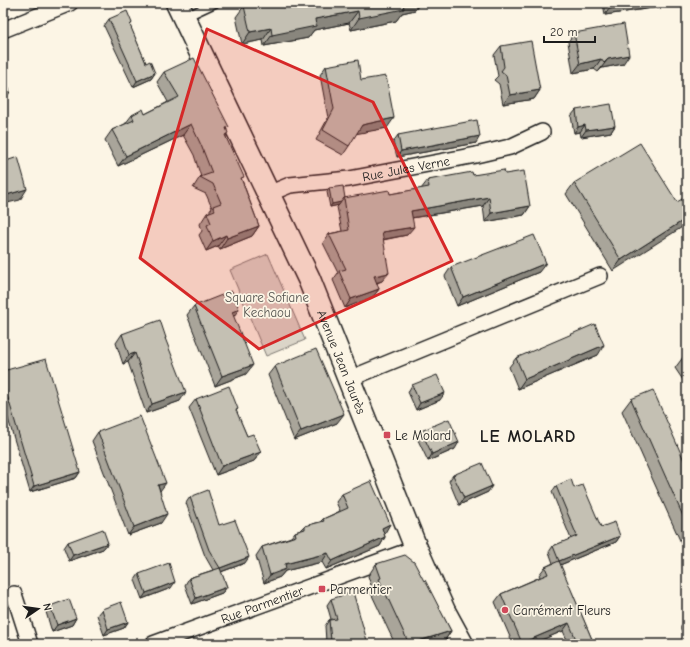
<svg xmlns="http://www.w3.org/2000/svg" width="690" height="647" font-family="'Comic Neue',sans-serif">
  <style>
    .green { fill: #dbd5c8; stroke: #7c7872 }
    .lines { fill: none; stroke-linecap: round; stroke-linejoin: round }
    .service-casing { stroke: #1c1c1c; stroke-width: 11 }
    .minor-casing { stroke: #1c1c1c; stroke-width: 18 }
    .secondary-casing { stroke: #1c1c1c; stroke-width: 25 }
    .service { stroke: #fcf5e5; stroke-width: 8 }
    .minor { stroke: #fcf5e5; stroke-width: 15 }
    .secondary { stroke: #fcf5e5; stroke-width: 22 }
    .wall { fill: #a9a59a; stroke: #1c1c1c }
    .shaded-wall { fill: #89867d; stroke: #1c1c1c }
    .building { fill: #c4c0b3; stroke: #1c1c1c }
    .marked { fill: #d62828; fill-opacity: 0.2; stroke: #d62828; stroke-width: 3; stroke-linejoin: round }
    .poi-dot { fill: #d1495b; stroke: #fcf5e5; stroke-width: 1.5 }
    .labels { text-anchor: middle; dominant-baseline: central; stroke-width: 3.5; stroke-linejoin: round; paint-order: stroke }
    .street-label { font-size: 13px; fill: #1c1c1c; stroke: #fcf5e5 }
    .park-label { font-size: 13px; fill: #555450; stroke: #fcf5e5 }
    .poi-label { font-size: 13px; fill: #1c1c1c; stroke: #fcf5e5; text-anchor: start }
    .district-label { font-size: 17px; font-weight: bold; letter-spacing: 1px; fill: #1c1c1c; stroke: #fcf5e5 }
  </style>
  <rect width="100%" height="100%" fill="#fcf5e5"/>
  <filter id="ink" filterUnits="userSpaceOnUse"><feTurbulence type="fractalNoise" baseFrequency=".025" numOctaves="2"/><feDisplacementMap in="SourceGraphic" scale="8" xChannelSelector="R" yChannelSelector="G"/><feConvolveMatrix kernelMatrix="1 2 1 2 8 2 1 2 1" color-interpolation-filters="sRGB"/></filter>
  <g filter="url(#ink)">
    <!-- green -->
    <path class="green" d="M268,254l37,86 -39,16 -36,-86z"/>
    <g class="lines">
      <defs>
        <path id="service" d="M185,17l30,-14
          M686,628l1,3"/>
        <g id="minor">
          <path d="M3,30l67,-27"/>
          <path id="s1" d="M268,194l22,-9 59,-6 127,-24 34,-8 32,-15"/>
          <path d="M349,379l251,-103"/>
          <path d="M14,594l16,50"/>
          <path id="s2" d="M153,644l263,-96"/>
        </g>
        <g id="secondary">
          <path id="s3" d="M177,3l132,276 107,269 28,63 18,33"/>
        </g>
      </defs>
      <!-- service casing -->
      <use href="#service" class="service-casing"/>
      <!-- minor casing -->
      <use href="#minor" class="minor-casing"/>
      <!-- secondary casing -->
      <use href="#secondary" class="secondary-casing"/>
      <!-- service -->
      <use href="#service" class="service"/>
      <!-- minor -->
      <use href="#minor" class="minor"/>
      <!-- secondary -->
      <use href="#secondary" class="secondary"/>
    </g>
    <!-- wall -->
    <path class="wall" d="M247,3h173l-5,7 -13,3 -6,8 -45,9 -2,-7 -35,7 -6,8 -44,8 -1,-6 -21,4 -6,-27 8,-11z
      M603,3h58l-2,4 -54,8z
      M109,19l23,4 -2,3 16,37 9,10 -4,6 -18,8 -29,-61z
      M574,33l49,31 -21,4 -4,4 -4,-3 -21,4 -5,-31z
      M501,46l39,44 -6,9 -31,5 -4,-20 -5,-4 4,-4 -4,-21z
      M326,66l35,14 26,48 -31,5 -7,13 -6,9 -27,-15 12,-22 -8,-43z
      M164,72l63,57 -1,8 33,89 -7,10 -32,13 -2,-3 -12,5 -7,-16 3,-4 -2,-7 7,-11h1l4,-5 -6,-14 -13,-6 7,-11h1l-7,-22 -11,-20 -65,31 -13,-26 7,-10 13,-6 7,-9 13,-1 23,-12 -11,-20z
      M576,110l39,16 -4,6 -30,5 -1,-5 -6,1 -3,-17z
      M398,135l78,8 -79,14 -4,-15z
      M505,174l25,32 -6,9 -39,7 -2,-16 -71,12 -5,17 -24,5 -1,41 -5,2 2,6 -6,8 -28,11 -12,-28 5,-7 -15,-30 6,-9 13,-3 -5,-24 2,-2 -9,2 -3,-15 2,-4 16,10 45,-4 31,-5 7,-9 45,-5z
      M574,183l103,19 -64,69 -47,-77z
      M451,267l88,5 -82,34 -12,-30z
      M194,306l52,68 -31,12 -28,-71z
      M122,334l44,4 -1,1 15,62 -34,12 -18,-51 -5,2 -7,-21z
      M687,354v32l-12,-18 9,-12z
      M598,355l-80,34 -9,-22 7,-9z
      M275,366l62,57 -43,17 -26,-65z
      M3,371l77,101 -4,6 -46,14 -27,-90z
      M412,385l28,15 -24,10 -8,-18z
      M196,399l42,10 -2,2 11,25 14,16 -7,9 -38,14 -27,-67z
      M631,399l56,68v89l-65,-145z
      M421,431l34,18 -27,12 -11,-23z
      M98,432l62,59 1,32 -33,12 -36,-94z
      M453,475l35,17 -29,13 -10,-24z
      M556,486l18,2 27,39 19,9 -4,6 -56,23 34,79h-25l-6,-13 -31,13h-19l-18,-42 6,-8 39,-17 -1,-2 6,-8 8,-4 -4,-11 4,-6 18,-7 -19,-47z
      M342,494l48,30 -6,9 1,4 -5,9 -54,23 -4,-7 -37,9 -5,6 -16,6 -8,-27 6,-9 29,-10 4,-5 6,-2 4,-4 15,-4 3,-3 17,-8 -4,-9z
      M190,497l29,28 26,38 -24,9 6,15 -5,6 -30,11 -7,-19 4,-7 24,-8 -8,-14 -19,-53z
      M68,542l40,1 -5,6 -34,12 -5,-13z
      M376,564l48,17 27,50 -8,12 -2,1h-46l-25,-53 2,-3 -4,-12z
      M139,574l32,14 -29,11 -7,-19z
      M331,599l37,45 -42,-2 -1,-16 4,-6 2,-1 -4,-14z
      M50,606l26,12 -4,7 -20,7 -6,-20z
      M102,609l26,13 -4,6 -20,7 -7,-20z"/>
    <!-- shaded-wall -->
    <path class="shaded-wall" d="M403,3h17l-5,7 -13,3 -6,8 -45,9 8,-12z
      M647,3h14l-2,4 -54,8 4,-6z
      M358,11l-9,12 -35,7 -6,8 -44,8 8,-11 43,-16z
      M271,28l-8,12 -21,4 8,-12z
      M629,55l-6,9 -21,4 -4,4 10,-13z
      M601,59l-7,10 -21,4 7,-9z
      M155,73l-4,6 -18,8 4,-6z
      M540,90l-6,9 -31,5 7,-9z
      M10,92l-7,10v-8z
      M394,118l-7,10 -32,6 7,-9z
      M191,124l-8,11 -65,31 8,-10z
      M585,125l-5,7 -6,1 4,-6z
      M615,126l-4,6 -30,5 5,-7z
      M480,136l-4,7 -79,14 4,-6z
      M27,189l-7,11 -17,4v-8z
      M489,197l-6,9 -78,13 6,-8z
      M341,202l-2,3 -9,2 2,-3z
      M530,206l-6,9 -39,7 6,-9z
      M687,218v6l-74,47 8,-11z
      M259,226l-7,10 -32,13 7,-11z
      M414,227l-7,8 -32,6 7,-9z
      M226,235l-8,11 -12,5 7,-10z
      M546,263l-7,9 -82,34 6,-9z
      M389,273l-7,8 -14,4 6,-9z
      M379,289l-6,8 -28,11 6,-9z
      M239,309l-7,10v-7z
      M604,345l-6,10 -80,34 7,-10z
      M135,353l-7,9 -5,2 6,-9z
      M253,365l-7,9 -31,12 7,-10z
      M186,392l-6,9 -34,12 6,-9z
      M445,393l-5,7 -24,10 4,-7z
      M344,414l-7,9 -43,17 7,-9z
      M459,442l-4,7 -27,12 4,-7z
      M261,452l-7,9 -38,14 6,-9z
      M80,472l-4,6 -46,14 4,-6z
      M166,483l-6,8 -2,-6z
      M492,486l-4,6 -29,13 5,-7z
      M167,514l-6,9 -33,12 6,-8z
      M390,524l-5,9 -9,4 6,-9z
      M620,536l-4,6 -61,25 4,-6z
      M385,537l-5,9 -54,23 6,-8z
      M108,543l-5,6 -34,12 4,-6z
      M328,553l-6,9 -37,9 -5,6 -16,6 6,-8 15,-11z
      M249,557l-4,6 -30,11 5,-6z
      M175,582l-4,6 -29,11 4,-6z
      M227,587l-5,6 -30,11 4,-6z
      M76,618l-4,7 -20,7 5,-7z
      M128,622l-4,6 -20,7 4,-6z
      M569,623l-6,8 -31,13h-11l1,-1z
      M451,631l-8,12 -2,1h-31z"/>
    <!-- building -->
    <path class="building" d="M252,3h151l1,6 -45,9 -1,-7 -43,8 1,7 -44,9 -1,-7 -21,4 -6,-26 8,-2z
      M608,3h39l-38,6z
      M127,11l5,12 -2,2 16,38 4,-2 5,12 -18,8 -28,-62z
      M624,24l5,31 -21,4 -4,4 -3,-4 -21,5 -6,-31z
      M531,41l9,49 -30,5 -4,-20 -5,-4 3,-4 -3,-21z
      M194,58l35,69 -3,1 2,5 -3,2 19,42 -3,1 18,48 -32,12 -1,-3 -13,6 -6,-16 4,-2 -4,-10 8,-3 -2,-4 8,-3 -8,-19 -13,-7 12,-4 -11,-28 -10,-21 -65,32 -14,-26 22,-10 -2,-5 11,-6 2,5 34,-17 -15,-25z
      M358,60l3,20 25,-4 8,42 -32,7 -13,21 -26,-16 11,-21 -8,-43z
      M3,63l5,13 -3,1 5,15 -7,2z
      M611,104l4,22 -29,4 -1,-5 -7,2 -2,-17z
      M477,120l3,16 -79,15 -3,-16z
      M640,143l37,59 10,-6v22l-66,42 -47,-77z
      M18,157l9,32 -24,7v-34z
      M504,170l1,4 19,-3 6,35 -39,7 -2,-16 -78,14 3,16 -32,5 7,41 -15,3 5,13 -28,10 -12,-28 7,-2 -17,-35 20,-4 -5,-32 45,-8 1,4 39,-7 -1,-7 44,-8 1,3z
      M343,186l2,12h-1l-3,4 -9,2 -3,-16z
      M534,235l12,28 -83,34 -12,-30z
      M232,291l7,18 -7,3 21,53 -31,11 -28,-70z
      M160,320l6,18h-1l21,54 -34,12 -17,-51 -6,2 -7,-21z
      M595,324l9,21 -79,34 -9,-21z
      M316,349l28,65 -43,17 -26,-65z
      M687,354v7l-3,-5z
      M46,359l34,113 -46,14 -31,-105v-10z
      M437,375l8,18 -25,10 -8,-18z
      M229,386l9,23 -2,1 11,26 6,-2 8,18 -39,14 -26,-67z
      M653,390l34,77v58l-56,-126z
      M140,416l26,67 -8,2 9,29 -33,13 -36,-95z
      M449,419l10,23 -27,12 -11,-23z
      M482,463l10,23 -28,12 -11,-23z
      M571,479l3,9 9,-3 18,42 14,-5 5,14 -61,25 -6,-15 24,-10 -21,-50z
      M371,481l19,43 -8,4 3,9 -53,24 -4,-8 -43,11 1,5 -16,6 -8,-28 34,-11 -1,-4 10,-3v-3l19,-5 -1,-2 25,-11 -6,-14z
      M208,490l11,35 16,-5 14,37 -29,11 -11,-18 -19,-53z
      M103,529l5,14 -35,12 -5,-13z
      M405,555l9,7 10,19 1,-1 26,51 -42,13 -30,-65 2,-1 -5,-14z
      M559,561l35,83h-16l-9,-21 -47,20 -21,-49 47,-20 -3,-7z
      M169,563l6,19 -29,11 -7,-19z
      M220,568l7,19 -31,11 -7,-20z
      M353,592l15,52h-47l10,-3 -2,-21 8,-1 -6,-20z
      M69,599l7,19 -19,7 -7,-19z
      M121,602l7,20 -20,7 -6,-20z"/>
  </g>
  <!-- marked area -->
  <path class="marked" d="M207,29l166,73 79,159 -193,88 -119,-91z"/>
  <!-- markers -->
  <g class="poi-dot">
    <rect x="383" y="431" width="8" height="8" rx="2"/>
    <rect x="318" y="585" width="8" height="8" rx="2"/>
    <circle cx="505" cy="610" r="4"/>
  </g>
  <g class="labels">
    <!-- street labels -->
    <g class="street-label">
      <text stroke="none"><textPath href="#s1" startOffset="141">Rue Jules Verne</textPath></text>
      <text stroke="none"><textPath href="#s3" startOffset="395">Avenue Jean Jaurès</textPath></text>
      <text stroke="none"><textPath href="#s2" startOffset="116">Rue Parmentier</textPath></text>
    </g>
    <!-- park labels -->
    <g class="park-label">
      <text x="267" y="297">Square Sofiane<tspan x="267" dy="15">Kechaou</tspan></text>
    </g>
    <!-- poi labels -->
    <g class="poi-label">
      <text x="395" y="435">Le Molard</text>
      <text x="330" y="589">Parmentier</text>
      <text x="513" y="610">Carrément Fleurs</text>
    </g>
    <!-- district labels -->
    <g class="district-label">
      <text x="528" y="436">LE MOLARD</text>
    </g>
  </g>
  <!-- margin -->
  <rect width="690" height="647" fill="none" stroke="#fcf5e5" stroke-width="16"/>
  <rect x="8" y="8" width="674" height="631" fill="none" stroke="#1c1c1c" stroke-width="1.5" filter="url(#ink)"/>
  <!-- north arrow -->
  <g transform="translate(38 609) rotate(77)" stroke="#fcf5e5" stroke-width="3" paint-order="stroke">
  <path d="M0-3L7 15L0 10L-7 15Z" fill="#1c1c1c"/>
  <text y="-6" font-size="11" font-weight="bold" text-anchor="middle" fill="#1c1c1c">N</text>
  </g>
  <!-- scale -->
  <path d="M544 36v6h51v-6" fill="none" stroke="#1c1c1c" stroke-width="2"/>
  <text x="550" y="36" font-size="12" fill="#1c1c1c" stroke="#fcf5e5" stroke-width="3" paint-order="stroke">20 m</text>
</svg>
